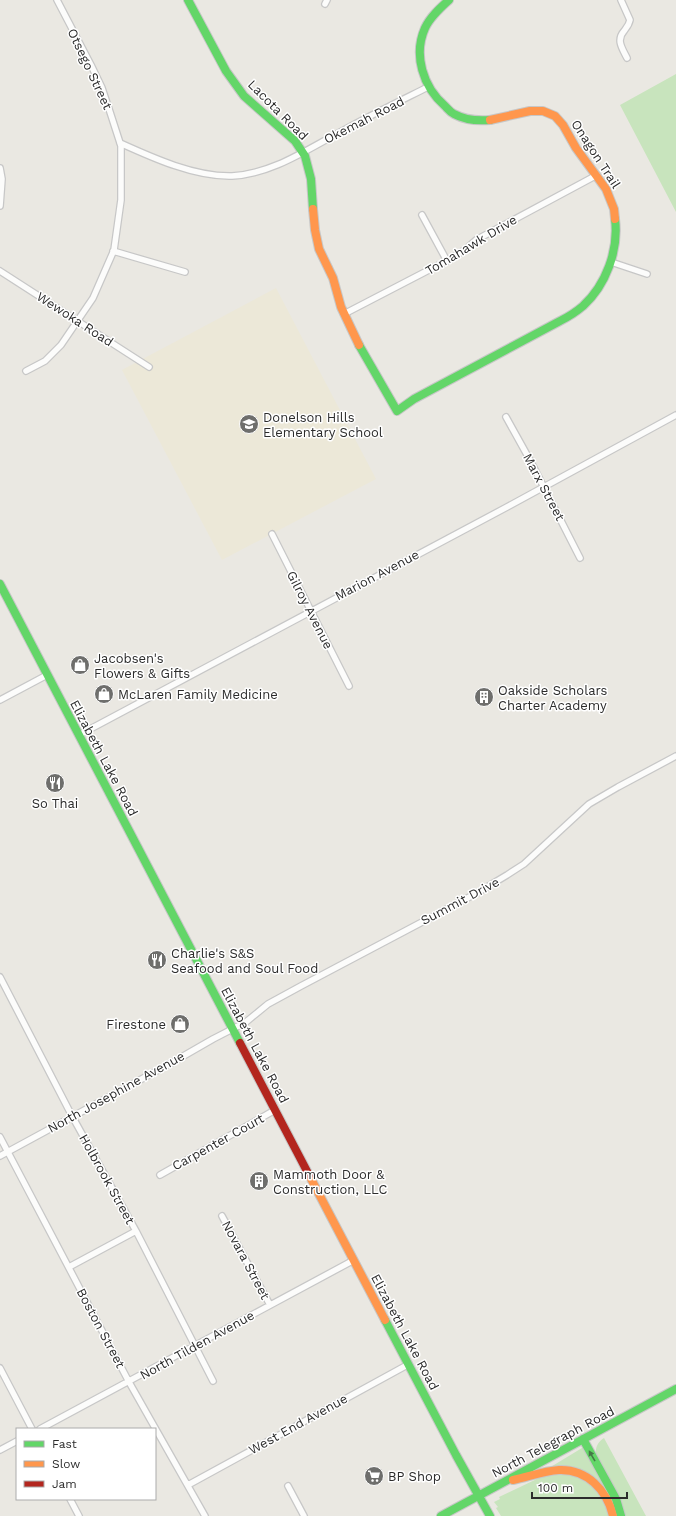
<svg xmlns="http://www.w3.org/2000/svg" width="676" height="1516" font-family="'Work Sans',sans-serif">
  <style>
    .education { fill: #ece8d8 }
    .green { fill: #c8e4bd }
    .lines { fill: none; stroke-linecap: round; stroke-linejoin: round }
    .street-casing { stroke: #c7c7c7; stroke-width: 8 }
    .fast-casing { stroke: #c7c7c7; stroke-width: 10 }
    .slow-casing { stroke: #c7c7c7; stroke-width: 10 }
    .jam-casing { stroke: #c7c7c7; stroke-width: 10 }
    .street { stroke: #fcfcfb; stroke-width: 5.5 }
    .fast { stroke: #63d668; stroke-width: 8 }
    .slow { stroke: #ff974d; stroke-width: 8 }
    .jam { stroke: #b3261e; stroke-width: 8 }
    .oneway { fill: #457847 }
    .labels { text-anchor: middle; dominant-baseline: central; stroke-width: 3; stroke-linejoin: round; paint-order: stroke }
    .street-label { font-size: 13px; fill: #2c2c2c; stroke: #fff }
    .poi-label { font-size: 13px; fill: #2c2c2c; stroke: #fff; text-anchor: start }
  </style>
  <rect width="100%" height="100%" fill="#eae8e2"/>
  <!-- education -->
  <path class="education" d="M276,288l100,191 -154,81 -100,-190z"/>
  <!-- green -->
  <path class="green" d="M676,74v138l-56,-107z
    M604,1438l42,78h-23l-27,-61c-1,-8 2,-13 8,-17z
    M582,1448h2l30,53 -13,-17 -52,-16z
    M564,1473l20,5 19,18 7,20h-109l-5,-8 2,-1 -4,-5 6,-3 -1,-2 42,-20z"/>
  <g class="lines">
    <defs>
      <path id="street" d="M621,0l9,20c-1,5 -3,7 -6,11 -8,9 -2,17 3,27
        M325,4l2,-4
        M120,143c33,15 75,34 112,33 41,-2 77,-28 112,-46 27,-15 56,-29 84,-43
        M0,168l2,11 -2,27
        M422,215l25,46
        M113,251l72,21
        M611,262l36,12
        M0,271l149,96
        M344,314l106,-55 16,-10 10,-9 121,-65
        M26,371l19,-10 16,-16 32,-47 21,-48 7,-50v-54l-11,-34 -8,-24 -11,-23 -34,-65
        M506,417l25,45 49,96
        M272,534l77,152
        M0,700l47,-25
        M79,735l428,-228 169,-92
        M0,977l72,139 64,115 77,150
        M0,1137l129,245 76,134
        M0,1156l173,-94 40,-23 33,-17 22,-18 33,-18 176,-93 30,-18 17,-11 65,-60 29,-17 58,-31
        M160,1175l115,-65
        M222,1216l48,89
        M69,1267l67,-36
        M0,1368l32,61
        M40,1429l314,-169
        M0,1450l17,-9
        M188,1485l221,-121
        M288,1486l16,30
        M70,1499l9,17"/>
      <path id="fast" d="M188,0l38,71 18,25 51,45 10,15 6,23 2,30
        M449,0c-9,8 -19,17 -24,28 -12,27 -2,59 20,78 3,3 5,6 9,8 11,6 24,7 36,6
        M359,345l38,66 17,-12 146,-78c8,-4 16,-9 23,-15 23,-21 36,-56 32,-87
        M0,584l240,459
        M385,1320l71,135 34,61
        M583,1439l33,60 5,17
        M441,1516l235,-127"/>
      <path id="slow" d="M490,120l40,-9h13l12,5 8,9 13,23 30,41 8,20 1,10
        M313,209l2,21 4,19 14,29 8,29 18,38
        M309,1175l76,145
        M513,1480c15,-3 30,-9 46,-10 28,-1 48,20 54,46"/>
      <path id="jam" d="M240,1043l69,132"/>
    </defs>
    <!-- street casing -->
    <use href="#street" class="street-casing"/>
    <!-- fast casing -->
    <use href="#fast" class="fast-casing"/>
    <!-- slow casing -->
    <use href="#slow" class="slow-casing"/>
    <!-- jam casing -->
    <use href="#jam" class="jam-casing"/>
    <!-- street -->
    <use href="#street" class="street"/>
    <!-- fast -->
    <use href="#fast" class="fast"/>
    <!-- slow -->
    <use href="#slow" class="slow"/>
    <!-- jam -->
    <use href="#jam" class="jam"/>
  </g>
  <!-- one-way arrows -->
  <defs><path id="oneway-solid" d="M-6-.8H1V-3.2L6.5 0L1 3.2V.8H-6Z"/></defs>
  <use class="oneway" href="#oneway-solid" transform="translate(592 1456) rotate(-120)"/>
  <!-- icons -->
  <defs>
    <symbol id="school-disc" viewBox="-11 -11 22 22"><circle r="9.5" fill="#6e6e6c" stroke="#fff"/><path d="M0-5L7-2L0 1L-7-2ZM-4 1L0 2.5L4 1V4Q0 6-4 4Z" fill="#fff"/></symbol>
    <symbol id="shop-disc" viewBox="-11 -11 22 22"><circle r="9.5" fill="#6e6e6c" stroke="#fff"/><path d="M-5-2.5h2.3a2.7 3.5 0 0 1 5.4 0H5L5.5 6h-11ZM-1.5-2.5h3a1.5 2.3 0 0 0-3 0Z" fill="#fff"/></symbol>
    <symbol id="building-disc" viewBox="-11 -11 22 22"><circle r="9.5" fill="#6e6e6c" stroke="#fff"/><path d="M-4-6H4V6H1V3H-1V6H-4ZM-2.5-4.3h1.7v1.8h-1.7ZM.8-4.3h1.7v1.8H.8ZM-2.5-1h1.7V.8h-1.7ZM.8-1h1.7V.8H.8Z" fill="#fff"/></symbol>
    <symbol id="restaurant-disc" viewBox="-11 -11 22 22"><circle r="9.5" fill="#6e6e6c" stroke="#fff"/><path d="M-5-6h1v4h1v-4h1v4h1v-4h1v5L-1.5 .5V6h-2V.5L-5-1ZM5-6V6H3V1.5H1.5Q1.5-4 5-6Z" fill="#fff"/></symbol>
    <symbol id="supermarket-disc" viewBox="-11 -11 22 22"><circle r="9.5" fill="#6e6e6c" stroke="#fff"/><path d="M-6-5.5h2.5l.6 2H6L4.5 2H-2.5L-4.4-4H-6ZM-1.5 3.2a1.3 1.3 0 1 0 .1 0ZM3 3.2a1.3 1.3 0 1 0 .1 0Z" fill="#fff"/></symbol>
  </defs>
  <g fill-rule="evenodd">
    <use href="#school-disc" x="238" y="413" width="22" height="22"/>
    <use href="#shop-disc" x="69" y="654" width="22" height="22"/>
    <use href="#shop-disc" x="93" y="683" width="22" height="22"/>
    <use href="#building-disc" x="473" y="686" width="22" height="22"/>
    <use href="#restaurant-disc" x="44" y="772" width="22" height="22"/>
    <use href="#restaurant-disc" x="146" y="949" width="22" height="22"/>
    <use href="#shop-disc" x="169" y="1013" width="22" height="22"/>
    <use href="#building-disc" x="248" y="1170" width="22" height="22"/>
    <use href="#supermarket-disc" x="363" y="1465" width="22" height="22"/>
  </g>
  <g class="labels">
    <!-- street labels -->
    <g class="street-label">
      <text transform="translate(90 69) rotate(65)">Otsego Street</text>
      <text transform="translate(278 110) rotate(45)">Lacota Road</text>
      <text transform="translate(364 120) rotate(-27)">Okemah Road</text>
      <text transform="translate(596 154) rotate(57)">Onagon Trail</text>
      <text transform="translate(471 245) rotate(-31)">Tomahawk Drive</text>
      <text transform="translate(75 319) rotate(33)">Wewoka Road</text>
      <text transform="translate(544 487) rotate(62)">Marx Street</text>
      <text transform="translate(377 575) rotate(-28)">Marion Avenue</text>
      <text transform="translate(310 610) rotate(63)">Gilroy Avenue</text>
      <text transform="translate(104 758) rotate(62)">Elizabeth Lake Road</text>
      <text transform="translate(460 901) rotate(-28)">Summit Drive</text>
      <text transform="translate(255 1045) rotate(62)">Elizabeth Lake Road</text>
      <text transform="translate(116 1092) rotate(-29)">North Josephine Avenue</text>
      <text transform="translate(218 1142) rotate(-29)">Carpenter Court</text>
      <text transform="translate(107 1179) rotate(61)">Holbrook Street</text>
      <text transform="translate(246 1260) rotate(62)">Novara Street</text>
      <text transform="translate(101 1328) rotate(62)">Boston Street</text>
      <text transform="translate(405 1332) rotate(62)">Elizabeth Lake Road</text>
      <text transform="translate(197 1345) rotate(-29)">North Tilden Avenue</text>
      <text transform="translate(298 1424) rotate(-29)">West End Avenue</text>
      <text transform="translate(553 1442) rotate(-28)">North Telegraph Road</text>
    </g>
    <!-- poi labels -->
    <g class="poi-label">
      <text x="263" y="417">Donelson Hills<tspan x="263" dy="15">Elementary School</tspan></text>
      <text x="94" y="658">Jacobsen's<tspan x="94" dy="15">Flowers &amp; Gifts</tspan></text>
      <text x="498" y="690">Oakside Scholars<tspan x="498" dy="15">Charter Academy</tspan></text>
      <text x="118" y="694">McLaren Family Medicine</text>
      <text x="55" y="803" text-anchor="middle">So Thai</text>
      <text x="171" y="953">Charlie's S&amp;S<tspan x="171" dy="15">Seafood and Soul Food</tspan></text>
      <text x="166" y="1024" text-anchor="end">Firestone</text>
      <text x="273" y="1174">Mammoth Door &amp;<tspan x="273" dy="15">Construction, LLC</tspan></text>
      <text x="388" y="1476">BP Shop</text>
    </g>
  </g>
  <!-- legend -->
  <rect x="16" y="1428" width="140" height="72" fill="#ffffff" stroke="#ababab"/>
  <rect x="24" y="1441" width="20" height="6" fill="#63d668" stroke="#ababab"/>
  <text x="52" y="1448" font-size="12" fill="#2c2c2c">Fast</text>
  <rect x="24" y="1461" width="20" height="6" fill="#ff974d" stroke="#ababab"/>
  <text x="52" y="1468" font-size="12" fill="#2c2c2c">Slow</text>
  <rect x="24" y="1481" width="20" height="6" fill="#b3261e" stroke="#ababab"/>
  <text x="52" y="1488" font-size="12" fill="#2c2c2c">Jam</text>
  <!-- scale -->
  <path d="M532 1492v6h95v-6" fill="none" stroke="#2c2c2c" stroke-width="2"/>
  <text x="538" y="1492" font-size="12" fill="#2c2c2c" stroke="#ffffff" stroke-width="3" paint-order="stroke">100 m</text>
</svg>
